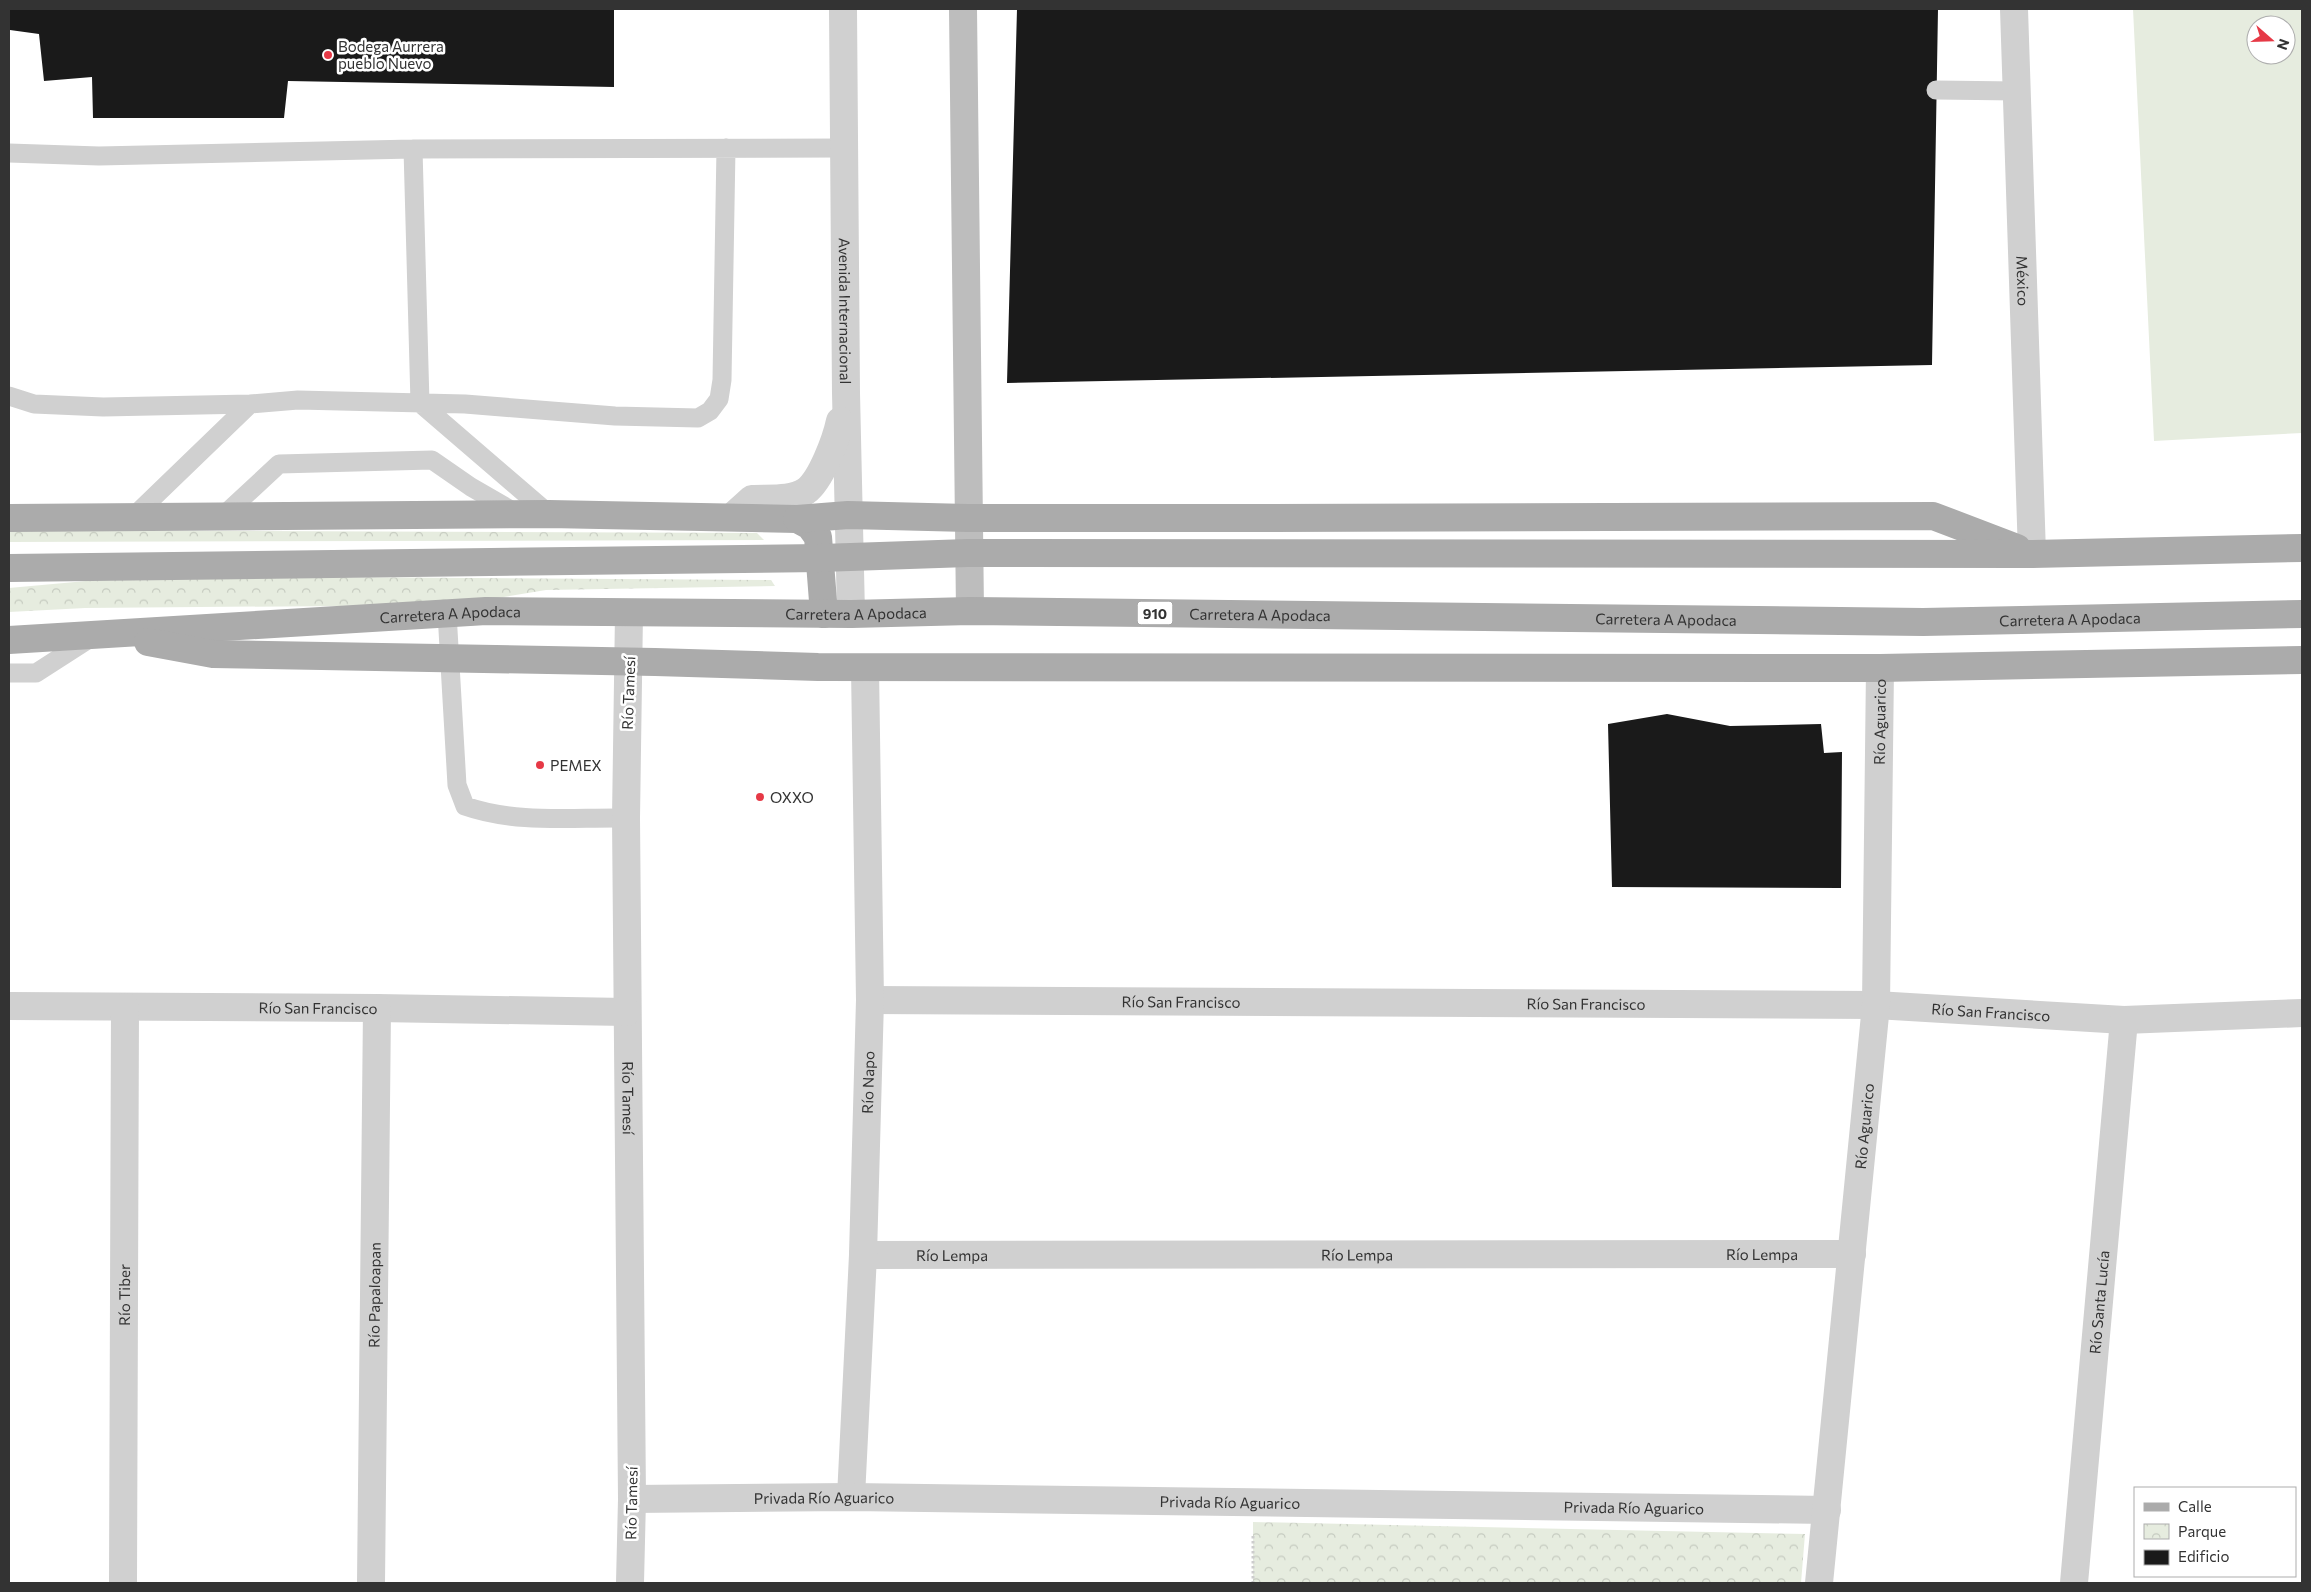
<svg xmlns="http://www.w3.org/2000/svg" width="2311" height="1592" font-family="Commissioner,sans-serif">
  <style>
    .grass { fill: #e6ecdf; fill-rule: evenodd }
    .park { fill: url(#park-crowns) }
    .building { fill: #1a1a1a }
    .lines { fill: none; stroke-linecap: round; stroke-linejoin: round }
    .path { stroke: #cdcdcd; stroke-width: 3; stroke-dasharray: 2.5 2.5; stroke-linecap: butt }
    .lane { stroke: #d0d0d0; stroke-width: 19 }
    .street { stroke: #d0d0d0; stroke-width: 28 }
    .secondary { stroke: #bdbdbd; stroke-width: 28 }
    .primary { stroke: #ababab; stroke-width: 28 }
    .poi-dot { fill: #e63946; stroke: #fff; stroke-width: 2 }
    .labels { text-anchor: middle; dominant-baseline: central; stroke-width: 5; stroke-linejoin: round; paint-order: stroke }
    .shield { fill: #fff; stroke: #707070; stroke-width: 1 }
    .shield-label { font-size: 14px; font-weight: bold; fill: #333 }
    .poi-label { font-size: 15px; fill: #333; stroke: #fff; text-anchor: start }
    .street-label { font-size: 15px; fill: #333; stroke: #fff }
  </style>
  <defs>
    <pattern id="park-crowns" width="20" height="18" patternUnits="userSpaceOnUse" patternTransform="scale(1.25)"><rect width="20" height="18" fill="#e6ecdf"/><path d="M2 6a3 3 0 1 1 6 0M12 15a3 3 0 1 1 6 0" fill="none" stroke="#c6cbc0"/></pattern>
  </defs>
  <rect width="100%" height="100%" fill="#fff"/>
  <!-- grass -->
  <path class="grass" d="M2133,9h169v424l-148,8zM2256,25h30v30h-30z"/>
  <!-- park -->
  <path class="park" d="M9,530l748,3 7,7 -755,2z
    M332,577l439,3 4,6 -229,4 -90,15 -371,3 -76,4v-24l88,-8z
    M1253,1522l552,12 -4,49h-548z"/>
  <!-- building -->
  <path class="building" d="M10,9h604v78l-326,-6 -4,37h-191l-1,-41 -48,4 -5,-47 -29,-4z
    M1017,9h921l-6,356 -925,18z
    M1667,714l63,12 91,-2 3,29 18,-1 -1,136 -229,-1 -4,-163z"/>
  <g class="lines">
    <!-- path -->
    <path class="path" d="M1253,1536v47"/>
    <!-- lane -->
    <path class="lane" d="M1936,90l81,1
      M413,149l7,254 129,111
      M9,153l90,3 314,-7 431,-1
      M9,396l25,8 69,3 147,-3 48,-4 167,4 150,12 83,2 12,-7 9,-12 3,-19 4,-232
      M134,516l116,-112
      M223,516l56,-52 153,-4 39,27 45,26
      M447,613l10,172 8,21c51,18 108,11 161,12
      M9,673h27l56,-36"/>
    <!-- street -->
    <g class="street">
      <path id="s1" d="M843,9l3,384 5,221"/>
      <path id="s2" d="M2014,9l18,545"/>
      <path d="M732,517l20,-18c17,-1 39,2 54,-8 15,-11 30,-51 34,-70"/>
      <path id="s3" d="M629,613l-3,205 6,681 -2,84"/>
      <path id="s4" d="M870,1000l1006,5 248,15 178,-7"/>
      <path id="s5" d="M9,1006l368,2 250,4"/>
      <path id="s6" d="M863,1255l989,-1"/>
      <path id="s7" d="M851,1497l12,-242 7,-255 -5,-332"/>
      <path id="s8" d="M632,1499l219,-2 976,13"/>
      <path id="s9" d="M123,1583l2,-576"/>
      <path id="s10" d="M371,1583l6,-575"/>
      <path id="s11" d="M1819,1583l57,-578 4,-337"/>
      <path id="s12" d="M2074,1583l50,-563"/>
    </g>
    <!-- secondary -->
    <path class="secondary" d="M963,9l7,602"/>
    <!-- primary -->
    <g class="primary">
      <path d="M9,518l540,-4 248,5 13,7 8,11 6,77"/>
      <path d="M797,519l51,-4 120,3h303l662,-2 84,32"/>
      <path d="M9,568l812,-10 147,-5 1064,1 270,-6"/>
      <path id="s13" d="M9,640l477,-29 365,3 119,-3 953,11 379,-8"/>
      <path d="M148,642l65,12 442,8 163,5 1062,1 422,-8"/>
    </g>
  </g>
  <!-- markers -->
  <g class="poi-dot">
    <circle cx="328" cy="55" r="5"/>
    <circle cx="540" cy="765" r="5"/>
    <circle cx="760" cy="797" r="5"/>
  </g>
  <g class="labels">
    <!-- shield labels -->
    <rect class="shield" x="1137.5" y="601.5" width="35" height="23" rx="4"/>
    <g class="shield-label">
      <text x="1155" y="613">910</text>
    </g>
    <!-- poi labels -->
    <g class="poi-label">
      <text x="338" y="46">Bodega Aurrera<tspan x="338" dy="17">pueblo Nuevo</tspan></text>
      <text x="550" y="765">PEMEX</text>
      <text x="770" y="797">OXXO</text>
    </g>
    <!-- street labels -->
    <g class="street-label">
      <text stroke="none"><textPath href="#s2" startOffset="272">México</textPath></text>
      <text stroke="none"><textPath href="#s1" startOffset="302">Avenida Internacional</textPath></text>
      <text stroke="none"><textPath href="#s13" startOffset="848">Carretera A Apodaca</textPath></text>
      <text stroke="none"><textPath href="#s13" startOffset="1252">Carretera A Apodaca</textPath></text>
      <text stroke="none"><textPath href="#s13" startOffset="442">Carretera A Apodaca</textPath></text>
      <text stroke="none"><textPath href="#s13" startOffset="1658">Carretera A Apodaca</textPath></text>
      <text stroke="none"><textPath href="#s13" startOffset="2062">Carretera A Apodaca</textPath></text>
      <text transform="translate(628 693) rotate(-88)">Río Tamesí</text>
      <text stroke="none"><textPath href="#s11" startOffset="864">Río Aguarico</textPath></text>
      <text stroke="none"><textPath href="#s4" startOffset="311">Río San Francisco</textPath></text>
      <text stroke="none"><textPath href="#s4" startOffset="716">Río San Francisco</textPath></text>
      <text stroke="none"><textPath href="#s5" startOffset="309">Río San Francisco</textPath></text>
      <text stroke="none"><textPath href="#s4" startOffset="1121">Río San Francisco</textPath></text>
      <text stroke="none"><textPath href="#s7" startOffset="415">Río Napo</textPath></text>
      <text stroke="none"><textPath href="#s3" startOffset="485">Río Tamesí</textPath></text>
      <text stroke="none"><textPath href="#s11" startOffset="459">Río Aguarico</textPath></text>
      <text stroke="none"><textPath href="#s6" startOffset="899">Río Lempa</textPath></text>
      <text stroke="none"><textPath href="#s6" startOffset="89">Río Lempa</textPath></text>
      <text stroke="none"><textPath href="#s6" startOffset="494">Río Lempa</textPath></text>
      <text stroke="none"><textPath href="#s9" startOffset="288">Río Tiber</textPath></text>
      <text stroke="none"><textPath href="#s10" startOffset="288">Río Papaloapan</textPath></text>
      <text stroke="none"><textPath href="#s12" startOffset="282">Río Santa Lucía</textPath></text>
      <text stroke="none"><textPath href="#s8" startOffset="192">Privada Río Aguarico</textPath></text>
      <text stroke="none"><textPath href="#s8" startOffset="598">Privada Río Aguarico</textPath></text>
      <text transform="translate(631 1503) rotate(-89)">Río Tamesí</text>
      <text stroke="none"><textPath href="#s8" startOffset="1002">Privada Río Aguarico</textPath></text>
    </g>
  </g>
  <!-- border -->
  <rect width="2311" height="1592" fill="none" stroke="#333333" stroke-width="20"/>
  <!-- legend -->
  <rect x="2134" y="1487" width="162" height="90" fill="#ffffff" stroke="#adadad"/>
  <rect x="2144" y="1503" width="25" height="8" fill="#ababab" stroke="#adadad"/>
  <text x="2178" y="1512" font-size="15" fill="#333333">Calle</text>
  <rect x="2144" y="1524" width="25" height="15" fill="url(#park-crowns)" stroke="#adadad"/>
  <text x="2178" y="1537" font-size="15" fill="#333333">Parque</text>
  <rect x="2144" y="1550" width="25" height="15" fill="#1a1a1a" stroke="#adadad"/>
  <text x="2178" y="1562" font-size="15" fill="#333333">Edificio</text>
  <!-- north arrow -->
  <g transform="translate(2271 40) rotate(110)"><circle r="24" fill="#ffffff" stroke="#adadad"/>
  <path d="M0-4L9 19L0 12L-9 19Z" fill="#e63946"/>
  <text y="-8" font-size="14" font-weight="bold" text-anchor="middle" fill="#333333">N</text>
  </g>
</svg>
